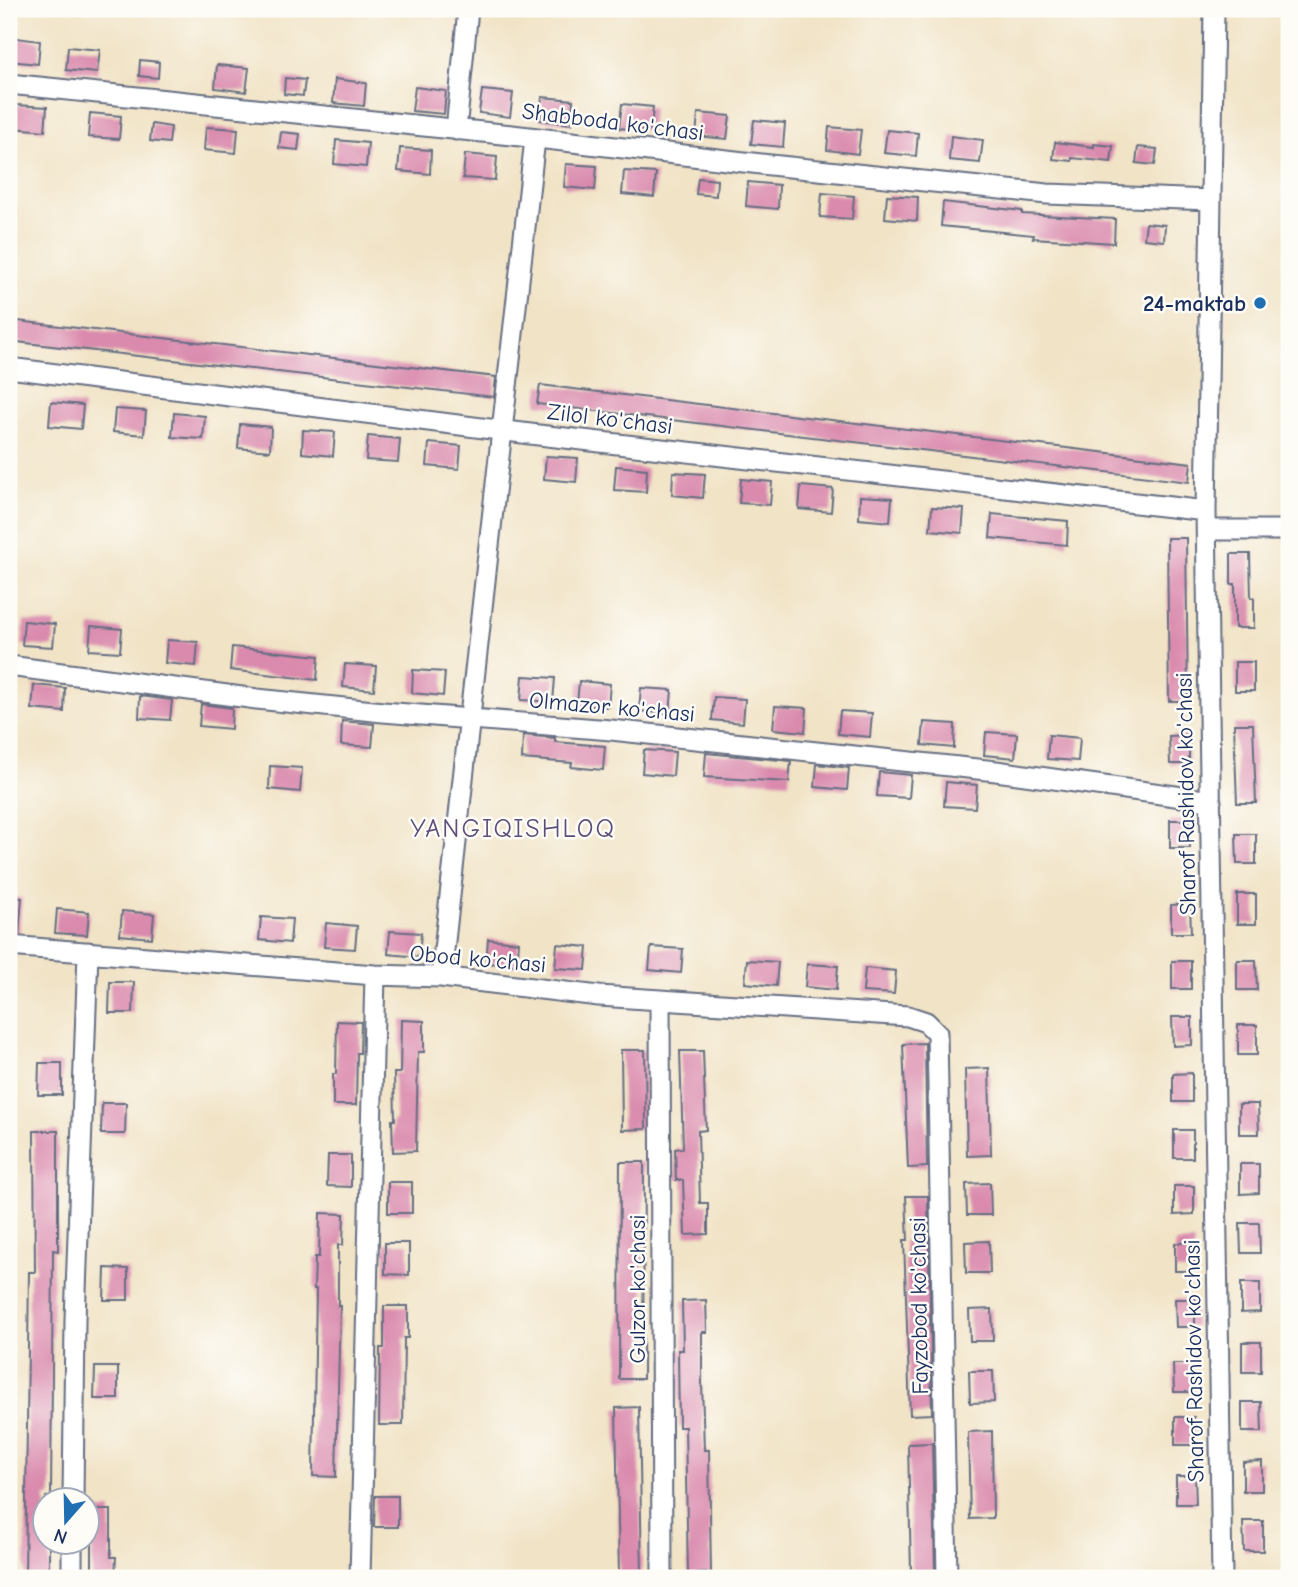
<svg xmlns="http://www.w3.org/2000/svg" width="1298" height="1587" font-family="'Comic Neue',sans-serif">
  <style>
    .building { fill: #da8aad }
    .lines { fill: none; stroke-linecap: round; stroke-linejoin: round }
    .minor-casing { stroke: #666e82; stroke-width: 23 }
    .minor { stroke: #fff; stroke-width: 19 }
    .poi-dot { fill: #1f6fb2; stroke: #fdfcf7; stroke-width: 2.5 }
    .labels { text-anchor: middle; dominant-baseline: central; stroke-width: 5; stroke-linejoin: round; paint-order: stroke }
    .street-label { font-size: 23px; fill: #1b2f5e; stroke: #fdfcf7 }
    .poi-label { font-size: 23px; font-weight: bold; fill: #1b2f5e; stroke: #fdfcf7; text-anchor: end }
    .quarter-label { font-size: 26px; letter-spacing: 2px; fill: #5e4f7a; stroke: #fdfcf7 }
  </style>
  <rect width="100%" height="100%" fill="#fdfcf7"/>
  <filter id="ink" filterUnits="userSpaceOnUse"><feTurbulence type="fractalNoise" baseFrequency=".0143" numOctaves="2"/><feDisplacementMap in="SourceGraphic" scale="14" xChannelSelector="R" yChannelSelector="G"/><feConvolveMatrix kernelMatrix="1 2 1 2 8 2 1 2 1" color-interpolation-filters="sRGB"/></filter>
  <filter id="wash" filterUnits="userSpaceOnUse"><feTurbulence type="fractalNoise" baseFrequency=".00686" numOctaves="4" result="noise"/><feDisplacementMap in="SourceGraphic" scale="28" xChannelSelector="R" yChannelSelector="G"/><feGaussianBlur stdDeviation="1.57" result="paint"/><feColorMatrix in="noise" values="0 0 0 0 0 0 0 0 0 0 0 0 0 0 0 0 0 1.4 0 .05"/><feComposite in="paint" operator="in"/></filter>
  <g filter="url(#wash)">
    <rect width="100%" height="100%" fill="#f1e3c6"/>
    <g id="blocks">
      <!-- building -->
      <path class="building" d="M9,37l31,4 -2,23 -29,-3z
        M68,47l32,3 -3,23 -31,-3z
        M140,60l19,2 -1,16 -19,-2z
        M217,65l32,3 -3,24 -31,-4z
        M285,78l20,2 -2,16 -19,-2z
        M335,79l31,4 -2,23 -31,-3z
        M415,87l31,4 -2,23 -32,-3z
        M482,90l31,3 -3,24 -31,-4z
        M542,97l31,3 -2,24 -31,-4z
        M622,104l31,3 -2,24 -32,-3z
        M16,105l31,2 -2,24 -31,-3z
        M90,113l31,3 -2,23 -31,-2z
        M698,113l32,3 -3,23 -31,-3z
        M754,120l31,3 -2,24 -32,-3z
        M152,124l19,3 -2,16 -19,-2z
        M206,127l32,2 -2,24 -32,-3z
        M829,127l32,3 -3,24 -31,-4z
        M887,130l31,3 -2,23 -32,-3z
        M281,132l19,2 -2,16 -19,-2z
        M951,136l32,4 -3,23 -31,-3z
        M336,140l32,3 -2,24 -32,-3z
        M1055,142l39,5v-3l19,2 -2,16 -39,-4v3l-19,-2z
        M1138,147l19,2 -2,16 -19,-2z
        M400,148l31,2 -1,24 -32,-3z
        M465,154l32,3 -2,23 -32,-2z
        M566,164l31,2 -2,24 -31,-3z
        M624,171l32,2 -2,24 -32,-3z
        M698,178l19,2 -1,16 -20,-2z
        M748,182l31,3 -1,24 -32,-3z
        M822,193l32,3 -2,23 -32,-2z
        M887,195l31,2 -1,24 -32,-3z
        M943,202l79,9v3l93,5 -1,24 -81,-5 1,-3 -93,-9z
        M1146,223l19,2 -1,16 -20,-2z
        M9,320l487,57 -2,20 -485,-56z
        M540,385l651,78 -2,19 -652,-78z
        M51,402l32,3 -2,24 -32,-3z
        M115,409l31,2 -2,24 -31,-3z
        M174,413l31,3 -2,23 -31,-2z
        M240,424l31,3 -1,24 -32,-3z
        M303,430l32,2 -2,24 -31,-3z
        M368,436l32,3 -2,23 -32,-2z
        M429,443l32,3 -2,23 -32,-3z
        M546,456l32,2 -2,24 -32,-3z
        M616,466l31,3 -1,23 -32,-2z
        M673,472l32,2 -2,24 -31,-3z
        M741,479l31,3 -2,23 -31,-2z
        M801,486l32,3 -2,23 -32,-3z
        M860,496l32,2 -2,24 -31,-3z
        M932,507l32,2 -2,24 -32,-3z
        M992,514l76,7 -1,24 -77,-7z
        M1167,538h19l2,163h-19z
        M1231,554h19l1,44h3v30h-19v-44h-4z
        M24,621l31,3 -2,23 -31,-2z
        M91,626l31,3 -2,23 -31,-2z
        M167,640l31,2 -2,24 -31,-3z
        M232,647l87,9 -2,24 -87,-10z
        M1235,662h19v29h-19z
        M345,664l31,2 -2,24 -31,-3z
        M413,670l32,2 -2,24 -31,-3z
        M523,676l32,2 -2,24 -32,-2z
        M579,681l31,3 -2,23 -31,-2z
        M34,685l31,3 -1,24 -32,-3z
        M641,688l31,2 -2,24 -31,-3z
        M140,696l32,4 -2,20 -31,-2z
        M714,697l31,2 -2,24 -31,-3z
        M201,704l31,4 -1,21 -32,-3z
        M775,706l32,2 -2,24 -32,-3z
        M840,711l32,2 -2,24 -32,-3z
        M342,721l32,3 -2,23 -31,-2z
        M924,722l31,2 -1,24 -32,-3z
        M1234,724h19l3,79h-19z
        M986,732l31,2 -2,24 -31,-3z
        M523,735l32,3v4l50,4 -2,24 -32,-3 1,-4 -50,-4z
        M1049,735l31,3 -2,23 -31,-2z
        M1189,735v29h-19l-1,-28z
        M644,750l31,2 -2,24 -31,-3z
        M706,753l85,8 -2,21 -85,-5z
        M817,764l32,4 -2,22 -32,-3z
        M270,766l32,2 -2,24 -31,-3z
        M879,772l32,3 -2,23 -32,-2z
        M946,782l31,3 -2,23 -31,-2z
        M1170,820h19l1,28h-20z
        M1236,834h20v30h-19z
        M1237,894h19v30h-19z
        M9,897l13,1 -3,37 -10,-1z
        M1190,904l1,29h-20v-28z
        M57,909l32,3 -2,23 -32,-2z
        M122,911l32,3 -2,24 -32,-3z
        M261,917l31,2 -2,24 -31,-3z
        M326,923l31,3 -2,23 -31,-2z
        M390,931l31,2 -2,24 -31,-3z
        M488,939l31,3 -2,23 -31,-2z
        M557,944l31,3 -2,23 -31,-2z
        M651,947l32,2 -2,24 -32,-3z
        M747,960l31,2 -2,24 -31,-3z
        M1237,960h19l1,30h-20z
        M1172,961h19v28h-19z
        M807,964l31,2 -2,24 -31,-3z
        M865,968l31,3 -2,23 -31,-2z
        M110,982h24l-1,31h-24z
        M1172,1017h20v28l-19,1z
        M401,1020l23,1v31h-6l-2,99 -23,1 -1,-32h3l-1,-47h6z
        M337,1021l24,1 -1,31h-3l-1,52h-23v-31h3z
        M1238,1025h19v30h-19z
        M925,1043l2,124 -19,1 -5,-124z
        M621,1050h24l1,79 -24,1z
        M680,1051h23l3,79 -8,1 2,72h8v31l-23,1 -2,-55h-7l-1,-31 8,-1z
        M39,1063h23v32h-24z
        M989,1068l2,87 -24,1 -2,-87z
        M1192,1073v29h-19v-28z
        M102,1103h24l-1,31h-24z
        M1239,1104h19l1,30h-20z
        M1174,1130h19v28h-19z
        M34,1131h24v120l-5,-1 -2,247h-5v45h3v36h-24l4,-306h6z
        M328,1155h23v32l-24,-1z
        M620,1162h24l-1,217h-24z
        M1240,1164h19v29l-19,1z
        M388,1182h24v31h-24z
        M990,1183l1,32h-24l-1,-31z
        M1174,1186h20v28l-20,1z
        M906,1196h22l4,218 -22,1 -6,-175h4z
        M320,1213l24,1 -1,31h-5v61h2l-4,171 -23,-1 3,-187h-2l1,-32h4z
        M1240,1223h19l1,30h-19z
        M989,1241l1,32h-24l-1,-31z
        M1194,1242v29h-19v-28z
        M385,1243h24v32l-24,-1z
        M105,1268l23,1v31h-24z
        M1241,1283h19v29l-19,1z
        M1175,1299h20v28h-19z
        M706,1300l1,32h-5v50l2,68h5l2,123 -23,1 -3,-147h-6l-1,-77h5l-1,-49z
        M384,1306h24v32h-4l-1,87h-24l1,-77h4z
        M992,1309l1,32h-23l-1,-31z
        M1242,1342h19v30h-19z
        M1173,1364h20v28h-19z
        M95,1367h23v32h-24z
        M969,1371h24l1,31 -24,1z
        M1242,1402h19l1,30h-20z
        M639,1407l3,169 -23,1 -3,-169z
        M1175,1417h19v28h-19z
        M992,1431l1,87 -23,1 -2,-87z
        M932,1443l3,127 -24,1 -3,-127z
        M1262,1461v30h-19v-29z
        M1176,1476h19l1,28h-20z
        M375,1496h23v31h-24z
        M88,1510h23v47h5l-1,21h-23v-37h-4z
        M1243,1521h20v30h-19z"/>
    </g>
  </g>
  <g filter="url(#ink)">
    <use href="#blocks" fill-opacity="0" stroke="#666e82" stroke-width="2"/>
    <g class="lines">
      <defs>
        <path id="minor" d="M1214,9l-8,502 16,1067
          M9,84l503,51 249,29 286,30 164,6
          M456,130l12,-121
          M9,368l521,66 676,77
          M1207,530h82
          M9,666l248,33 126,13 228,18 385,41 215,30
          M9,946l366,29 66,2 158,19 309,20 18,6 11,11 10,545
          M441,977c29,-280 64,-558 94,-838
          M660,1000l2,578
          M73,1500l2,-180 13,-368
          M72,1578v-36
          M360,1578l15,-603"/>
      </defs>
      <!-- minor casing -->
      <use href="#minor" class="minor-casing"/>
      <!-- minor -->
      <use href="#minor" class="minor"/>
    </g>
  </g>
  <!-- markers -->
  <circle class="poi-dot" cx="1260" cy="303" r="7"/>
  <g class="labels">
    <!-- street labels -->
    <g class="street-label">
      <text transform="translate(613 122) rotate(7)">Shabboda ko'chasi</text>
      <text transform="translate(610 419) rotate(7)">Zilol ko'chasi</text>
      <text transform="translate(612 707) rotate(5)">Olmazor ko'chasi</text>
      <text transform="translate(1186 794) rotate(-91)">Sharof Rashidov ko'chasi</text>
      <text transform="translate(478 959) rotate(5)">Obod ko'chasi</text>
      <text transform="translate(637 1289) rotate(-90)">Gulzor ko'chasi</text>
      <text transform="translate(919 1306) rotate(-91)">Fayzobod ko'chasi</text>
      <text transform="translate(1194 1361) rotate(-91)">Sharof Rashidov ko'chasi</text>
    </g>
    <!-- poi labels -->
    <g class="poi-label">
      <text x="1246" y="303">24-maktab</text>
    </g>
    <!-- quarter labels -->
    <g class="quarter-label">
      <text x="513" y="829">YANGIQISHLOQ</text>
    </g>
  </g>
  <!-- margin -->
  <rect width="1298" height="1587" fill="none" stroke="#fdfcf7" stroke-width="35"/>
  <!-- north arrow -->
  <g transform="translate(66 1521) rotate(200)"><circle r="33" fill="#fdfcf7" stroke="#a3aaba" stroke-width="2"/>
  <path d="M0-5L12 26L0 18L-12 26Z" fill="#1f6fb2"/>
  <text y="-10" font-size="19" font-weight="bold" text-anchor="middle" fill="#1b2f5e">N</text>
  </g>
</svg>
